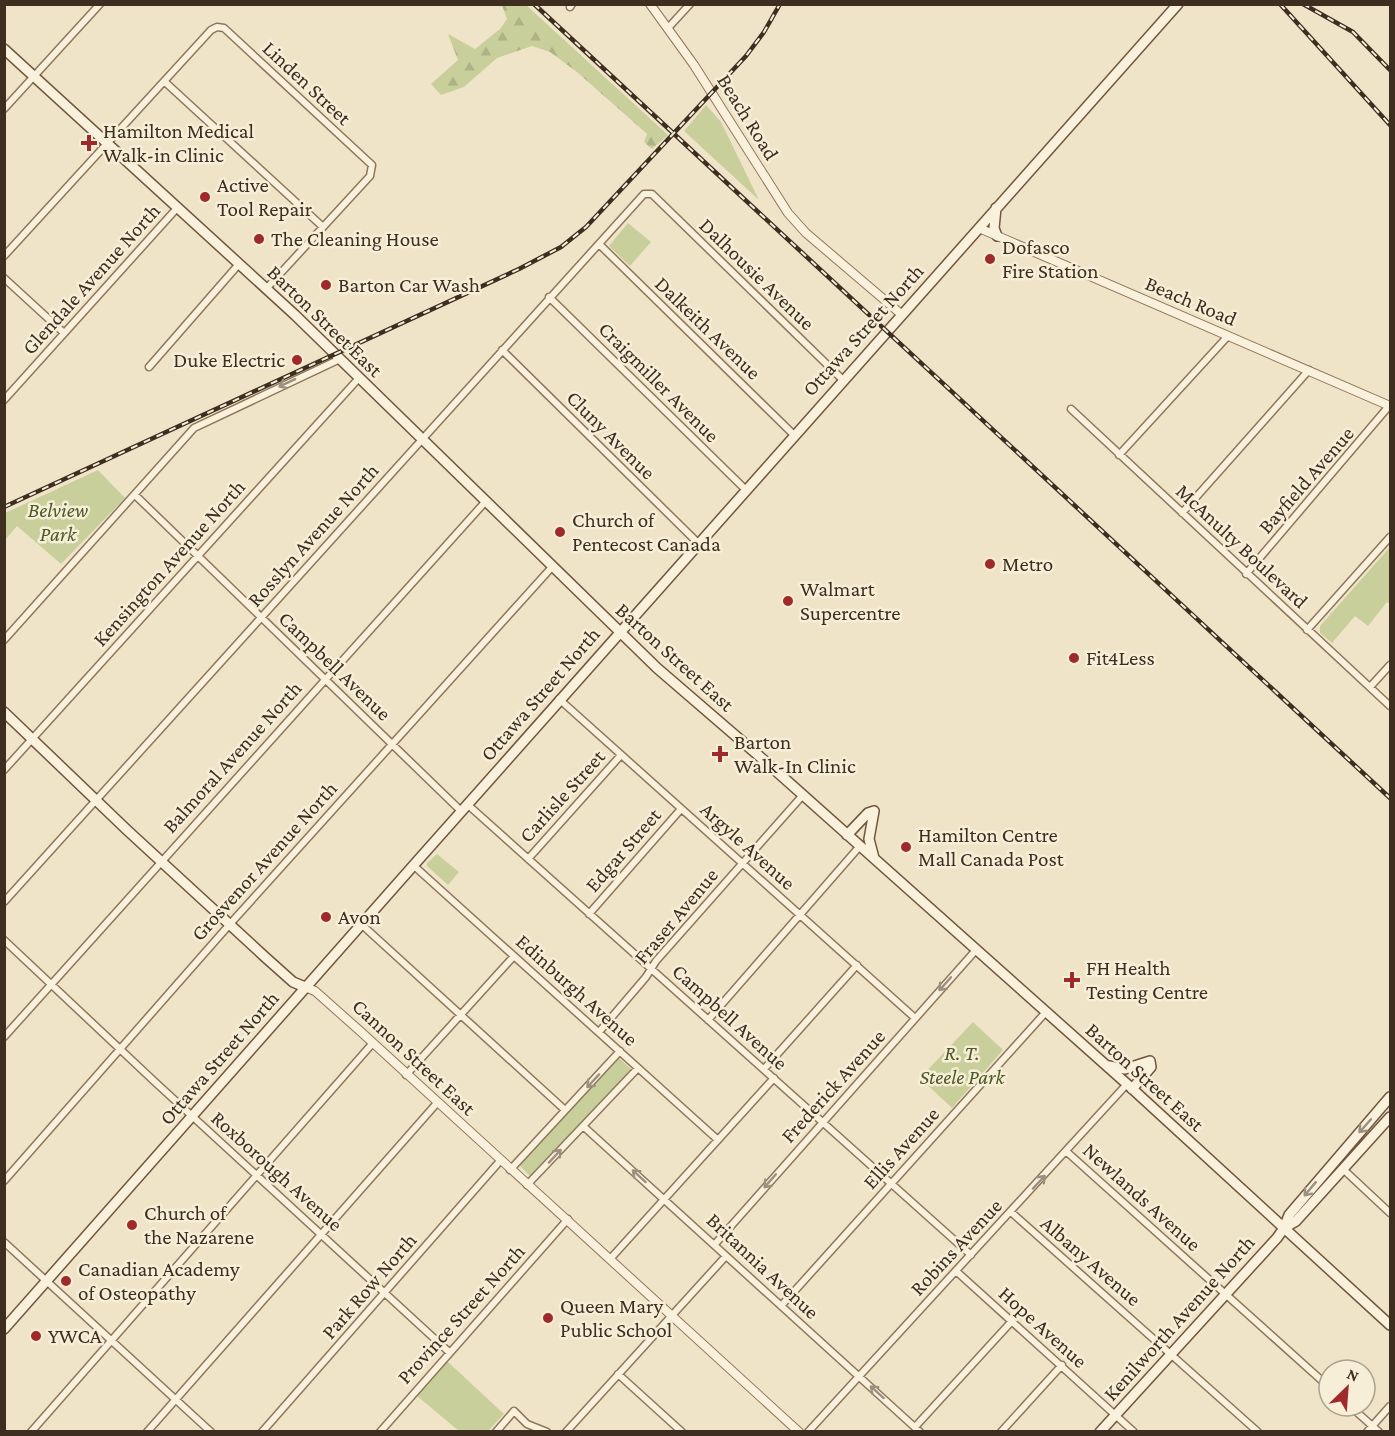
<svg xmlns="http://www.w3.org/2000/svg" width="1395" height="1436" font-family="'Crimson Pro',serif">
  <style>
    .green { fill: #c9cf9b }
    .forest { fill: url(#forest-firs) }
    .lines { fill: none; stroke-linecap: round; stroke-linejoin: round }
    .minor-casing { stroke: #8d765c; stroke-width: 9 }
    .tertiary-casing { stroke: #8d765c; stroke-width: 10 }
    .secondary-casing { stroke: #6f573f; stroke-width: 12 }
    .minor { stroke: #faf1dc; stroke-width: 6 }
    .tertiary { stroke: #faf1dc; stroke-width: 8 }
    .secondary { stroke: #faf1dc; stroke-width: 9 }
    .rail-casing { stroke: #3d2e20; stroke-width: 4.5 }
    .rail { stroke: #f7eed8; stroke-width: 2; stroke-dasharray: 7; stroke-linecap: butt }
    .oneway { stroke: #9c907e }
    .poi-dot { fill: #9e2a2b; stroke: #f7eed8; stroke-width: 2 }
    .labels { text-anchor: middle; dominant-baseline: central; stroke-width: 5; stroke-linejoin: round; paint-order: stroke }
    .street-label { font-size: 21px; fill: #3d2e20; stroke: #f7eed8 }
    .poi-label { font-size: 21px; fill: #3d2e20; stroke: #f7eed8; text-anchor: start }
    .park-label { font-size: 21px; font-style: italic; fill: #4d5a26; stroke: #f7eed8 }
  </style>
  <defs>
    <pattern id="forest-firs" width="22" height="20" patternUnits="userSpaceOnUse" patternTransform="scale(1.5)"><rect width="22" height="20" fill="#c9cf9b"/><path d="M5 1l3.5 6h-7zM16 11l3.5 6h-7z" fill="#aeb285"/></pattern>
  </defs>
  <rect width="100%" height="100%" fill="#f0e4c8"/>
  <!-- green -->
  <path class="green" d="M706,105l15,17 38,78 -75,-69z
    M628,223l23,19 -21,24 -21,-20z
    M98,470l27,28 -64,66 -44,-38 -12,14v-27z
    M1390,547v57l-3,-2 -19,24 -13,-10 -23,27 -12,-10v-7z
    M437,854l22,18 -11,13 -21,-19v-3z
    M973,1022l30,28 -51,58 -32,-30z
    M619,1058l12,11 -101,107 -11,-11z
    M447,1361l57,53 -16,17h-29l-42,-35z"/>
  <!-- forest -->
  <path class="forest" d="M502,5h24l142,130 -16,14 -8,-7 3,-8 -70,-62 -27,-20 -18,-6 -35,12 -33,29 -23,8 -10,-11 27,-24 -10,-26 27,15 25,-20 7,-10z"/>
  <g class="lines">
    <defs>
      <path id="minor" d="M570,7l2,-3
        M668,28l22,-24
        M165,82l158,145
        M4,109l96,-105
        M599,244l195,191
        M4,256l207,-226 6,-3 7,1 148,137 -2,11 -104,113
        M4,278l60,55
        M549,297l198,194
        M502,350l196,193
        M149,367l90,-103
        M4,400l174,-193
        M1071,409l319,297
        M1119,455l109,-119
        M135,495l326,316
        M1182,513l127,-143
        M1246,574l143,-168
        M1307,630l83,-93
        M4,640l190,-212 146,-69
        M1370,687l20,-22
        M559,699l356,319
        M4,770l355,-392
        M467,804l504,451
        M528,859l93,-104
        M413,865l305,275
        M4,902l640,-708h8l191,186
        M589,914l92,-105
        M361,924l204,186
        M4,940l151,142 294,270
        M708,1020l152,-174
        M599,1032l47,-55 10,-16 147,-166
        M4,1037l482,-536
        M764,1069l93,-104
        M406,1075l108,-119
        M583,1126l337,306
        M1067,1152l262,235
        M510,1170l110,-119
        M1344,1170l46,43
        M4,1181l226,-257 322,-357
        M527,1185l111,-117
        M1011,1212l247,220
        M4,1242l207,190
        M715,1244l261,-294
        M611,1258l163,-180
        M956,1271l178,161
        M781,1306l265,-294
        M618,1374l64,58
        M1350,1406l29,26
        M915,1427l97,-106
        M31,1432l341,-388
        M147,1432l290,-329
        M262,1432l238,-271
        M380,1432l188,-213
        M496,1432l18,-21 13,13 20,8
        M566,1432l160,-176
        M808,1432l319,-348
        M1001,1432l61,-67
        M1367,1432l23,-26"/>
      <path id="tertiary" d="M650,4l44,61 94,148 18,20 95,81
        M979,228l411,178
        M305,987l10,4 45,40 439,401"/>
      <path id="secondary" d="M4,49l291,266 362,353 109,94 361,322 263,241
        M996,208l-2,20 3,8
        M4,712l123,118 138,127 28,25 12,5
        M847,835l21,-22 6,-2
        M874,858l-5,-19 5,-28
        M1109,1066l16,3 25,-8 1,6 -19,22
        M1284,1228l12,-7 94,-104
        M4,1329c391,-442 780,-885 1174,-1325
        M1100,1432l177,-194 7,-10 5,-13 101,-118"/>
    </defs>
    <!-- minor casing -->
    <use href="#minor" class="minor-casing"/>
    <!-- tertiary casing -->
    <use href="#tertiary" class="tertiary-casing"/>
    <!-- secondary casing -->
    <use href="#secondary" class="secondary-casing"/>
    <!-- minor -->
    <use href="#minor" class="minor"/>
    <!-- tertiary -->
    <use href="#tertiary" class="tertiary"/>
    <!-- secondary -->
    <use href="#secondary" class="secondary"/>
    <defs>
      <path id="rail" d="M534,4l856,794
        M1280,4l110,121
        M1303,4l50,28 37,38
        M4,507l515,-238 42,-22 25,-20 160,-171 18,-24 16,-28"/>
    </defs>
    <!-- rail casing -->
    <use href="#rail" class="rail-casing"/>
    <!-- rail -->
    <use href="#rail" class="rail"/>
  </g>
  <!-- one-way arrows -->
  <defs><path id="oneway-shaft" d="M-6 0H5M1.5-3L5.5 0L1.5 3" fill="none" stroke-width="1.6" stroke-linecap="round" stroke-linejoin="round" transform="scale(1.5)"/></defs>
  <g class="oneway">
    <use href="#oneway-shaft" transform="translate(287 383) rotate(155)"/>
    <use href="#oneway-shaft" transform="translate(945 984) rotate(132)"/>
    <use href="#oneway-shaft" transform="translate(593 1081) rotate(133)"/>
    <use href="#oneway-shaft" transform="translate(1365 1126) rotate(132)"/>
    <use href="#oneway-shaft" transform="translate(555 1156) rotate(-47)"/>
    <use href="#oneway-shaft" transform="translate(639 1176) rotate(-138)"/>
    <use href="#oneway-shaft" transform="translate(770 1181) rotate(131)"/>
    <use href="#oneway-shaft" transform="translate(1039 1182) rotate(-47)"/>
    <use href="#oneway-shaft" transform="translate(1310 1189) rotate(130)"/>
    <use href="#oneway-shaft" transform="translate(877 1392) rotate(-138)"/>
  </g>
  <!-- markers -->
  <g class="poi-dot">
    <path d="M86 134h6v6h6v6h-6v6h-6v-6h-6v-6h6z"/>
    <circle cx="205" cy="197" r="6"/>
    <circle cx="259" cy="239" r="6"/>
    <circle cx="990" cy="259" r="6"/>
    <circle cx="326" cy="285" r="6"/>
    <circle cx="297" cy="360" r="6"/>
    <circle cx="560" cy="532" r="6"/>
    <circle cx="990" cy="564" r="6"/>
    <circle cx="788" cy="601" r="6"/>
    <circle cx="1074" cy="658" r="6"/>
    <path d="M717 745h6v6h6v6h-6v6h-6v-6h-6v-6h6z"/>
    <circle cx="906" cy="847" r="6"/>
    <circle cx="326" cy="917" r="6"/>
    <path d="M1069 971h6v6h6v6h-6v6h-6v-6h-6v-6h6z"/>
    <circle cx="132" cy="1225" r="6"/>
    <circle cx="66" cy="1281" r="6"/>
    <circle cx="548" cy="1318" r="6"/>
    <circle cx="36" cy="1336" r="6"/>
  </g>
  <g class="labels">
    <!-- street labels -->
    <g class="street-label">
      <text transform="translate(307 83) rotate(43)">Linden Street</text>
      <text transform="translate(748 117) rotate(58)">Beach Road</text>
      <text transform="translate(757 274) rotate(44)">Dalhousie Avenue</text>
      <text transform="translate(91 279) rotate(-48)">Glendale Avenue North</text>
      <text transform="translate(1191 301) rotate(23)">Beach Road</text>
      <text transform="translate(325 321) rotate(44)">Barton Street East</text>
      <text transform="translate(708 328) rotate(44)">Dalkeith Avenue</text>
      <text transform="translate(863 330) rotate(-48)">Ottawa Street North</text>
      <text transform="translate(659 382) rotate(45)">Craigmiller Avenue</text>
      <text transform="translate(611 435) rotate(45)">Cluny Avenue</text>
      <text transform="translate(1306 480) rotate(-49)">Bayfield Avenue</text>
      <text transform="translate(313 535) rotate(-48)">Rosslyn Avenue North</text>
      <text transform="translate(1242 546) rotate(43)">McAnulty Boulevard</text>
      <text transform="translate(169 563) rotate(-48)">Kensington Avenue North</text>
      <text transform="translate(675 657) rotate(42)">Barton Street East</text>
      <text transform="translate(335 666) rotate(44)">Campbell Avenue</text>
      <text transform="translate(540 694) rotate(-49)">Ottawa Street North</text>
      <text transform="translate(232 757) rotate(-48)">Balmoral Avenue North</text>
      <text transform="translate(562 796) rotate(-48)">Carlisle Street</text>
      <text transform="translate(748 846) rotate(42)">Argyle Avenue</text>
      <text transform="translate(623 850) rotate(-49)">Edgar Street</text>
      <text transform="translate(264 861) rotate(-48)">Grosvenor Avenue North</text>
      <text transform="translate(676 916) rotate(-50)">Fraser Avenue</text>
      <text transform="translate(577 990) rotate(42)">Edinburgh Avenue</text>
      <text transform="translate(730 1017) rotate(42)">Campbell Avenue</text>
      <text transform="translate(414 1057) rotate(43)">Cannon Street East</text>
      <text transform="translate(219 1058) rotate(-49)">Ottawa Street North</text>
      <text transform="translate(1145 1077) rotate(42)">Barton Street East</text>
      <text transform="translate(833 1086) rotate(-48)">Frederick Avenue</text>
      <text transform="translate(901 1148) rotate(-48)">Ellis Avenue</text>
      <text transform="translate(277 1171) rotate(42)">Roxborough Avenue</text>
      <text transform="translate(1142 1197) rotate(42)">Newlands Avenue</text>
      <text transform="translate(956 1247) rotate(-47)">Robins Avenue</text>
      <text transform="translate(1091 1261) rotate(41)">Albany Avenue</text>
      <text transform="translate(763 1266) rotate(43)">Britannia Avenue</text>
      <text transform="translate(369 1286) rotate(-49)">Park Row North</text>
      <text transform="translate(461 1314) rotate(-48)">Province Street North</text>
      <text transform="translate(1179 1318) rotate(-48)">Kenilworth Avenue North</text>
      <text transform="translate(1043 1327) rotate(42)">Hope Avenue</text>
    </g>
    <!-- poi labels -->
    <g class="poi-label">
      <text x="103" y="131">Hamilton Medical<tspan x="103" dy="24">Walk-in Clinic</tspan></text>
      <text x="217" y="185">Active<tspan x="217" dy="24">Tool Repair</tspan></text>
      <text x="271" y="239">The Cleaning House</text>
      <text x="1002" y="247">Dofasco<tspan x="1002" dy="24">Fire Station</tspan></text>
      <text x="338" y="285">Barton Car Wash</text>
      <text x="285" y="360" text-anchor="end">Duke Electric</text>
      <text x="572" y="520">Church of<tspan x="572" dy="24">Pentecost Canada</tspan></text>
      <text x="1002" y="564">Metro</text>
      <text x="800" y="589">Walmart<tspan x="800" dy="24">Supercentre</tspan></text>
      <text x="1086" y="658">Fit4Less</text>
      <text x="734" y="742">Barton<tspan x="734" dy="24">Walk-In Clinic</tspan></text>
      <text x="918" y="835">Hamilton Centre<tspan x="918" dy="24">Mall Canada Post</tspan></text>
      <text x="338" y="917">Avon</text>
      <text x="1086" y="968">FH Health<tspan x="1086" dy="24">Testing Centre</tspan></text>
      <text x="144" y="1213">Church of<tspan x="144" dy="24">the Nazarene</tspan></text>
      <text x="78" y="1269">Canadian Academy<tspan x="78" dy="24">of Osteopathy</tspan></text>
      <text x="560" y="1306">Queen Mary<tspan x="560" dy="24">Public School</tspan></text>
      <text x="48" y="1336">YWCA</text>
    </g>
    <!-- park labels -->
    <g class="park-label">
      <text x="58" y="510">Belview<tspan x="58" dy="24">Park</tspan></text>
      <text x="962" y="1053">R. T.<tspan x="962" dy="24">Steele Park</tspan></text>
    </g>
  </g>
  <!-- border -->
  <rect width="1395" height="1436" fill="none" stroke="#3d2e20" stroke-width="12"/>
  <!-- north arrow -->
  <g transform="translate(1347 1388) rotate(25)"><circle r="28" fill="#f7eed8" stroke="#ada18e" stroke-width="1.5"/>
  <path d="M0-4.5L10 22L0 15L-10 22Z" fill="#9e2a2b"/>
  <text y="-9" font-size="16" font-weight="bold" text-anchor="middle" fill="#3d2e20">N</text>
  </g>
</svg>
